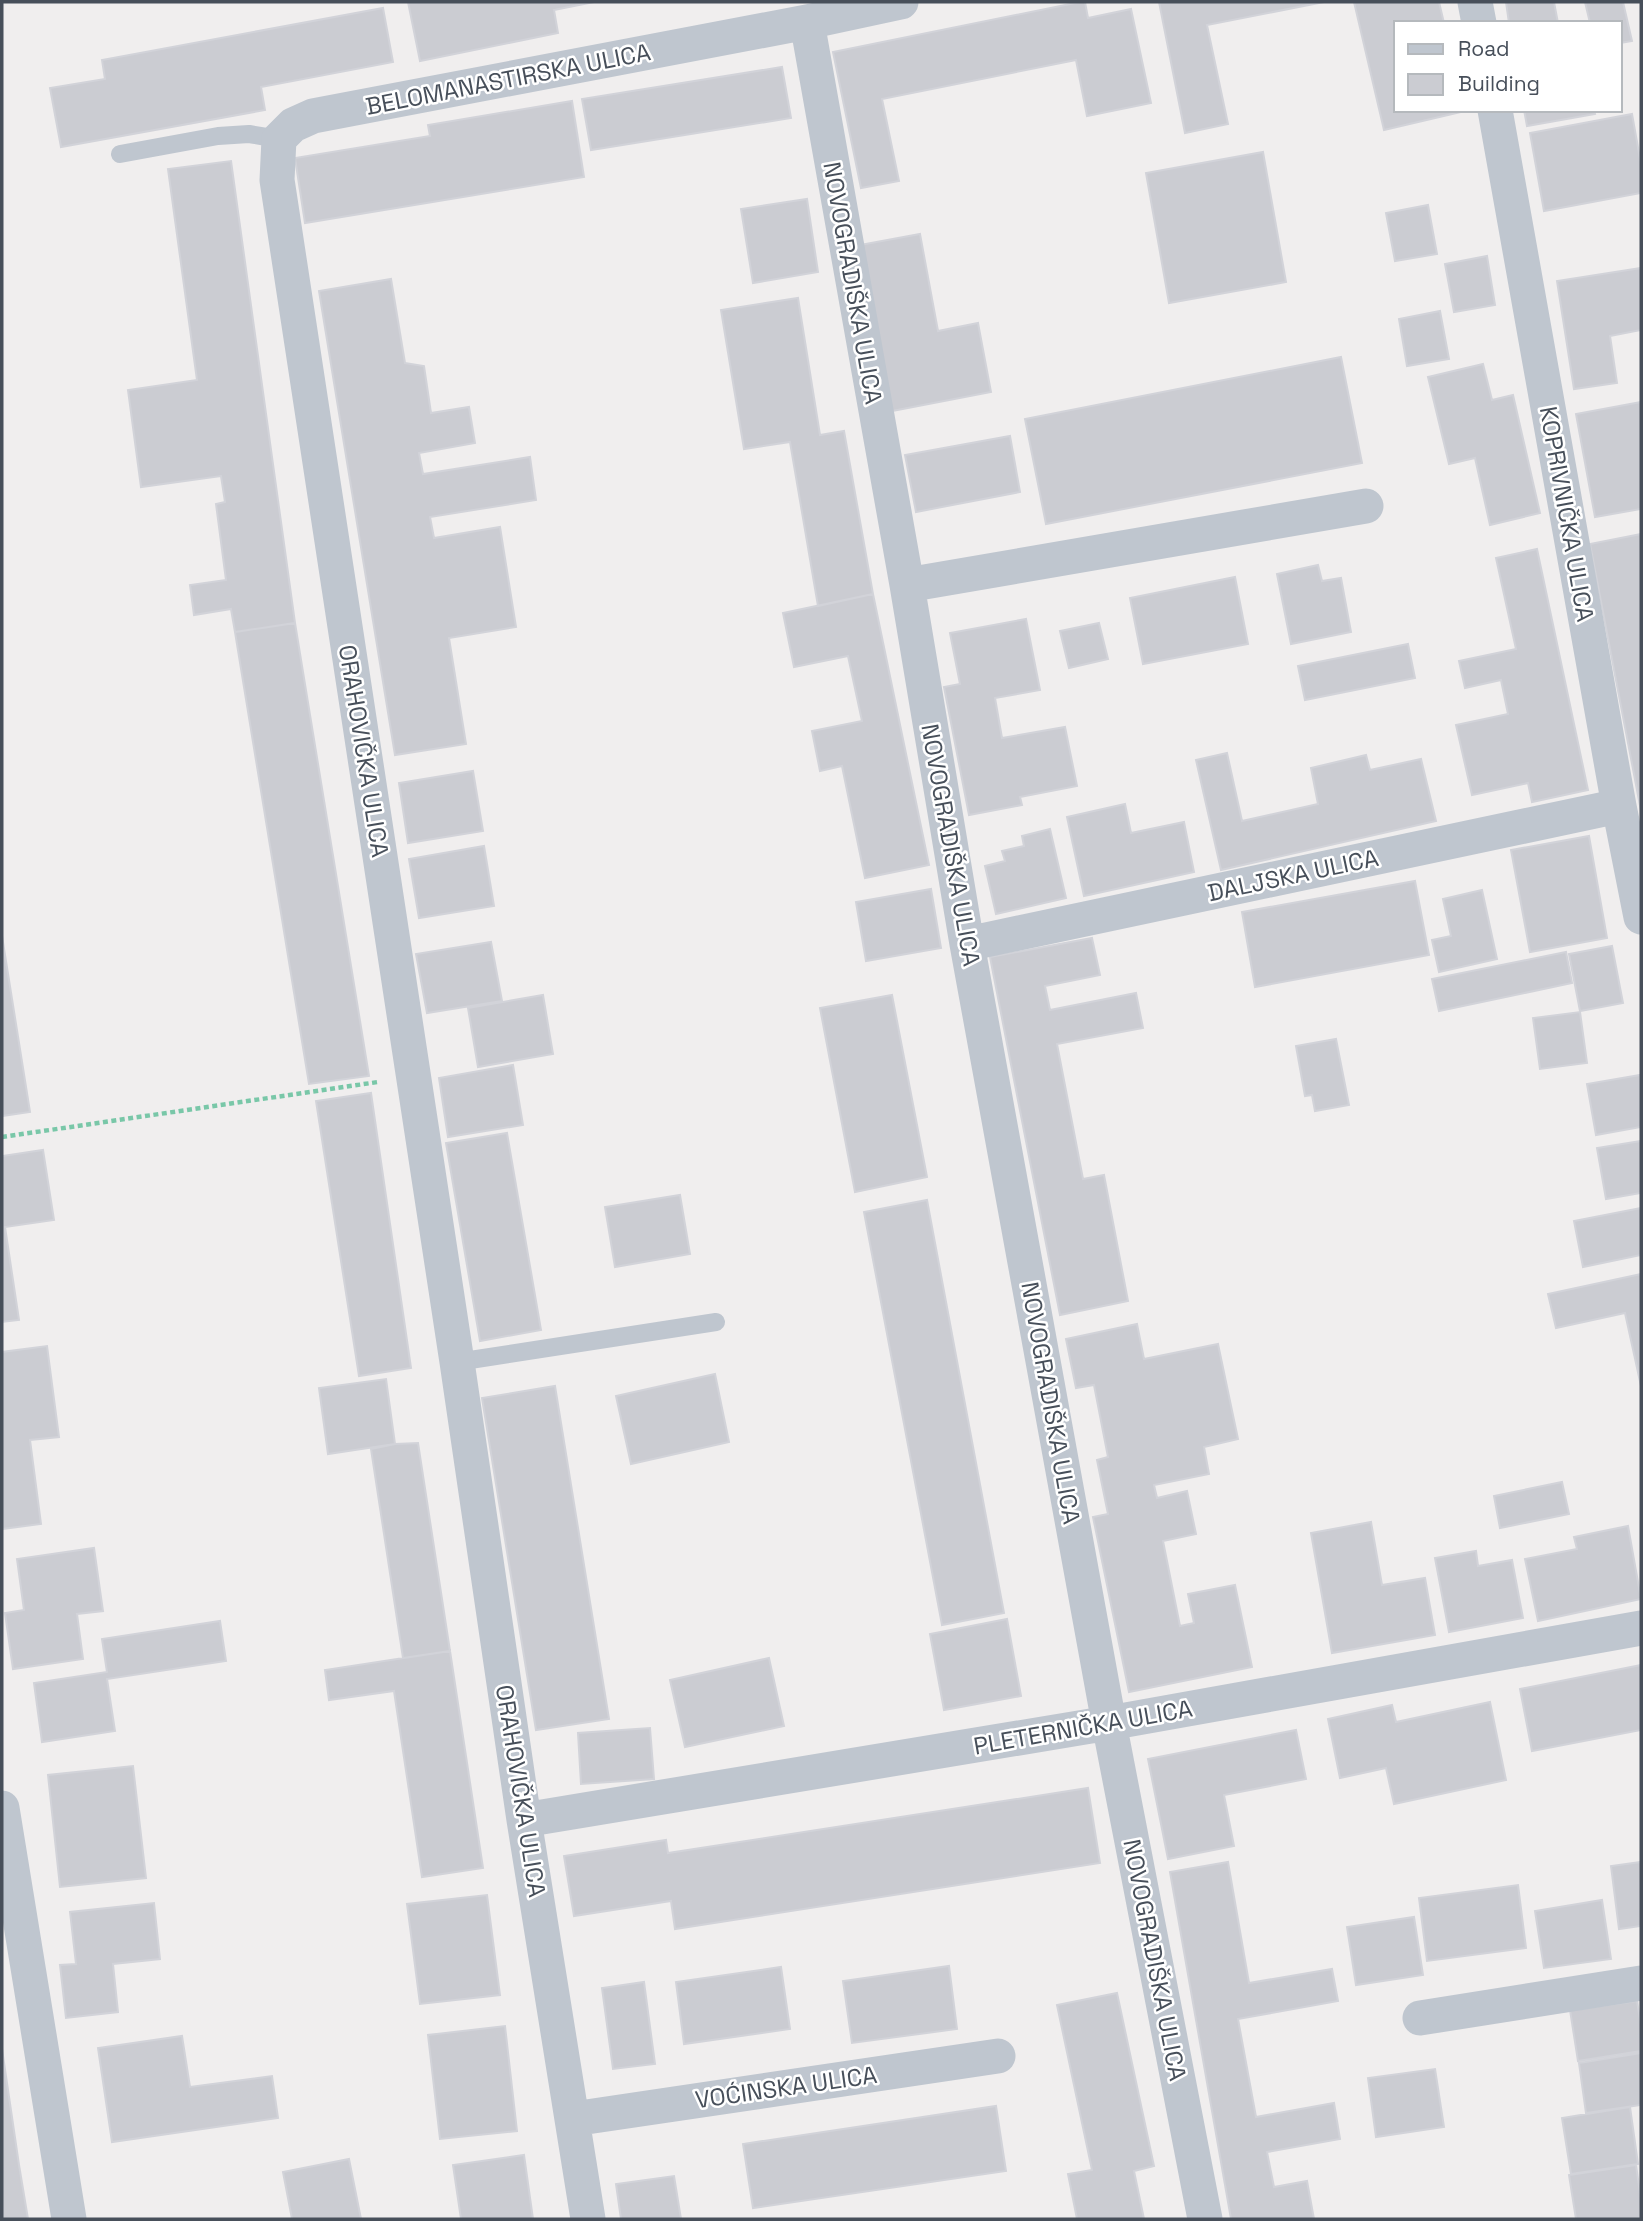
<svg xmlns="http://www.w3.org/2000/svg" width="1643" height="2221" font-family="'Space Grotesk',sans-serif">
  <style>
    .building { fill: #cbccd2; stroke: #d2d3d9; stroke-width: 2 }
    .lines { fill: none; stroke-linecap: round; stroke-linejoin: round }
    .path { stroke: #79c7a8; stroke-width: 4.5; stroke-dasharray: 5 3.5; stroke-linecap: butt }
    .service { stroke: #bfc6cf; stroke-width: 18 }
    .minor { stroke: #bfc6cf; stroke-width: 35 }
    .labels { text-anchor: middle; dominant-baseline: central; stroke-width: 5; stroke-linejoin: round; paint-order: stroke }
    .street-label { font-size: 24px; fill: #474f5a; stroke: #fff }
  </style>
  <rect width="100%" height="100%" fill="#f0eeee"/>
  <!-- building -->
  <path class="building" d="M408,2h186l-40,8 4,23 -138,28z
    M1080,2h5l3,16 43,-9 20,94 -64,13 -11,-56 -194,39 17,82 -38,7 -28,-136z
    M1159,2h165l-117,23 21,99 -43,9z
    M1354,2h85l5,21h-48v87l69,1 -81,19z
    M1506,2h48l4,21h-49z
    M1585,2h38l9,39 -12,2v-20h-30z
    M383,8l10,54 -132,25 4,23 -204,37 -11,-59 55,-9 -3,-19z
    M782,67l9,51 -200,32 -9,-51z
    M572,101l12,76 -279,46 -10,-65 135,-22 -2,-11z
    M1524,110h70l1,4 -68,12z
    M1632,114l9,50v29l-97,18 -14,-78z
    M1263,152l23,130 -117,21 -23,-130z
    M231,161l64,462 -60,9 -4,-23 -37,6 -4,-30 36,-5 -10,-76 9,-2 -4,-26 -80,11 -13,-97 69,-10 -29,-211z
    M807,199l11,73 -65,11 -12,-74z
    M1428,205l9,49 -42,7 -9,-48z
    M920,234l18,97 40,-8 13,69 -99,19 -32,-166z
    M1487,256l8,49 -41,7 -9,-48z
    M1641,268v62l-31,6 7,47 -43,6 -17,-108z
    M391,279l14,84 19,3 7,47 38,-6 6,36 -56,10 4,21 107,-17 6,43 -106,17 4,21 66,-11 16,100 -67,11 17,106 -71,11 -76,-464z
    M798,298l22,137 24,-4 29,163 -55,12 -28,-164 -46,7 -23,-139z
    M1440,311l9,48 -42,7 -8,-47z
    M1341,357l21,106 -316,61 -21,-105z
    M1483,364l9,36 21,-5 27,118 -50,12 -15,-67 -26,6 -21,-87z
    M1641,402v107l-46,8 -19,-103z
    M1010,436l10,56 -104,20 -11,-57z
    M1641,534v277l-51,-267z
    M1537,549l51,241 -56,12 -4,-19 -56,12 -16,-70 52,-11 -7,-34 -36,8 -6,-27 57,-12 -20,-91z
    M1318,565l4,16 19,-3 10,54 -60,12 -14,-70z
    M1235,577l13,67 -105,20 -13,-66z
    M873,594l56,271 -64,13 -23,-112 -22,5 -8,-40 50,-10 -14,-65 -54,11 -11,-54z
    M1026,619l14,71 -45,8 7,40 63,-11 12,59 -57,11 2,8 -53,10 -25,-128 16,-3 -10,-51z
    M295,623l74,453 -60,8 -74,-452z
    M1099,623l9,36 -39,9 -9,-37z
    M1408,644l7,34 -110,22 -7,-34z
    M1227,753l15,68 76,-17 -7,-36 55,-13 4,15 51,-11 15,62 -215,49 -25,-110z
    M473,771l10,60 -75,12 -9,-60z
    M1125,804l6,29 53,-11 10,50 -110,24 -17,-79z
    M1050,829l16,69 -70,16 -11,-48 20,-5 -3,-10 22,-5 -2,-10z
    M1589,836l18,102 -77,14 -19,-102z
    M484,846l10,60 -75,12 -10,-59z
    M1415,881l14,74 -174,32 -13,-75z
    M931,889l10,59 -75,13 -10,-59z
    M1482,890l15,69 -58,13 -7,-32 19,-4 -8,-37z
    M2,936l28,176 -28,4z
    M1092,938l8,37 -55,11 5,24 86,-17 7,35 -86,16 26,135 21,-4 24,126 -68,14 -70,-358z
    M491,942l11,59 -75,12 -11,-59z
    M1612,946l11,57 -43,8 -11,-57z
    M1566,952l6,31 -133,28 -7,-32z
    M543,995l10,59 -75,13 -10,-59z
    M892,995l35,182 -72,15 -35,-184z
    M1580,1012l7,51 -47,6 -7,-51z
    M1336,1039l13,66 -34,6 -3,-16 -7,1 -9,-50z
    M513,1065l10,60 -75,12 -9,-59z
    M1640,1075l1,52 -45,8 -9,-51z
    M371,1093l40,275 -52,8 -43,-275z
    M507,1133l34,197 -61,11 -34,-198z
    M1641,1141v52l-35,6 -9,-51z
    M43,1150l11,70 -49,7 14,93 -17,2v-166z
    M680,1195l10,59 -75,13 -10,-60z
    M927,1200l77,413 -62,12 -78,-413z
    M1641,1208v47l-58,12 -9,-46z
    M1641,1274v112l-16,-73 -69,15 -8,-34z
    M1137,1324l7,35 74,-15 20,95 -34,8 5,27 -55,11 3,13 30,-7 9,43 -33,7 17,85 14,-3 -6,-29 47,-9 17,82 -123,25 -36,-175 15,-3 -11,-54 11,-3 -14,-72 -18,3 -10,-49z
    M47,1346l12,91 -29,3 11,84 -39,5v-177z
    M715,1374l14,68 -98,22 -15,-68z
    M386,1379l9,65 -67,10 -9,-66z
    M555,1386l54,333 -73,11 -54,-332z
    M418,1443l32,208 -47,7 -32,-209 24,-5z
    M1562,1482l7,32 -69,14 -6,-32z
    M1371,1522l11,63 43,-7 10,57 -103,18 -21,-120z
    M1628,1526l13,73 -103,22 -13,-62 52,-10 -3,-12z
    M94,1548l9,63 -26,3 6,45 -70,10 -8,-56 19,-3 -7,-51z
    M1476,1551l2,15 34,-6 11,58 -74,14 -14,-74z
    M1007,1619l14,77 -77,14 -14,-76z
    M220,1621l6,40 -119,18 8,52 -73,11 -8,-59 73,-11 -5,-33z
    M450,1651l33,217 -61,9 -28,-186 -65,9 -4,-30z
    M769,1658l15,68 -99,21 -15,-67z
    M1641,1665v65l-109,21 -12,-62z
    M1490,1702l16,78 -112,24 -8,-36 -46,10 -12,-59 64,-14 4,17z
    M650,1728l4,51 -73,5 -3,-51z
    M1296,1730l10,49 -82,16 10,51 -66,13 -20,-100z
    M133,1766l13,112 -86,9 -12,-112z
    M1088,1788l12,75 -425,66 -4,-28 -97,15 -10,-60 102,-16 2,13z
    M1228,1862l21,121 83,-14 6,32 -100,18 18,98 78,-14 6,36 -73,13 7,35 33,-6 7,38h-83l-61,-347z
    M1641,1862v64l-22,3 -8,-63z
    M1518,1885l8,63 -99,13 -8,-63z
    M487,1895l13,100 -80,9 -13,-100z
    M1602,1900l9,59 -67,9 -9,-57z
    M154,1903l6,56 -47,5 5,48 -52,6 -6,-53 16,-1 -6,-52z
    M1414,1917l9,58 -67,10 -9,-58z
    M949,1966l8,63 -105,14 -9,-62z
    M781,1967l9,62 -106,15 -8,-62z
    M644,1982l11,82 -42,5 -11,-81z
    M1117,1993l37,173 -20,5 10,48h-67l-9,-45 24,-4 -35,-165z
    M1637,2001l4,24v26l-63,10 -8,-51z
    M505,2026l12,105 -77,8 -12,-104z
    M182,2036l8,51 82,-11 6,42 -166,24 -14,-94z
    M2,2049l17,116 9,54h-26z
    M1641,2053v52l-55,8 -7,-50z
    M1435,2069l9,58 -68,10 -8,-59z
    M996,2106l10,65 -253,37 -10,-64z
    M1630,2107l8,57 -67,10 -9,-56z
    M524,2155l9,64h-72l-8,-54z
    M349,2159l12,60h-69l-9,-47z
    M1636,2165l5,35v19h-65l-7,-44z
    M674,2176l7,43h-60l-5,-35z"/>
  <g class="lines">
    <!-- path -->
    <path class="path" d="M2,1137l376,-55"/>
    <!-- service -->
    <path class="service" d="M120,154l98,-18 31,-2 30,5
      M457,1362l259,-40"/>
    <!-- minor -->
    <path class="minor" d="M1475,2l4,21
      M807,22l100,563 60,359 142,779 96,496
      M1495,110l124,696 22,111
      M907,585l459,-79
      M967,944l652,-138
      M2,1808l67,411
      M524,1820l585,-97 532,-95
      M1420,2018l221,-35
      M573,2119l425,-63
      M588,2219l-64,-399 -67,-458 -180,-1182 2,-41 14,-14 20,-9 494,-94 94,-20"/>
  </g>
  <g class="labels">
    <!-- street labels -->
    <g class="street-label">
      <text transform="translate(508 79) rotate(-11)">BELOMANASTIRSKA ULICA</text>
      <text transform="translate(853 283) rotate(80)">NOVOGRADIŠKA ULICA</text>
      <text transform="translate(1567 514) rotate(80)">KOPRIVNIČKA ULICA</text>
      <text transform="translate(364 751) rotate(81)">ORAHOVIČKA ULICA</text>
      <text transform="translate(951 845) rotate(80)">NOVOGRADIŠKA ULICA</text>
      <text transform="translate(1293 875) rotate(-12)">DALJSKA ULICA</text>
      <text transform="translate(1051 1403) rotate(80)">NOVOGRADIŠKA ULICA</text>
      <text transform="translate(1083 1727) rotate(-10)">PLETERNIČKA ULICA</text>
      <text transform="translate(521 1791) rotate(81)">ORAHOVIČKA ULICA</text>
      <text transform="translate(1155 1960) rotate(79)">NOVOGRADIŠKA ULICA</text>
      <text transform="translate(786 2087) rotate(-8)">VOĆINSKA ULICA</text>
    </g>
  </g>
  <!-- border -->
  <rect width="1643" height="2221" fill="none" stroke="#474f5a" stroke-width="7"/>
  <!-- legend -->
  <rect x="1394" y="21" width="228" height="91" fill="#ffffff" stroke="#b5b9bd" stroke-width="2"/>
  <rect x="1408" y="44" width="35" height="10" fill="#bfc6cf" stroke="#b5b9bd" stroke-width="2"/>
  <text x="1458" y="56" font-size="21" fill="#474f5a">Road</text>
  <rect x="1408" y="74" width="35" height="21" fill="#cbccd2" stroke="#b5b9bd" stroke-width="2"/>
  <text x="1458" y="91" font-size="21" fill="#474f5a">Building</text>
</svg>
